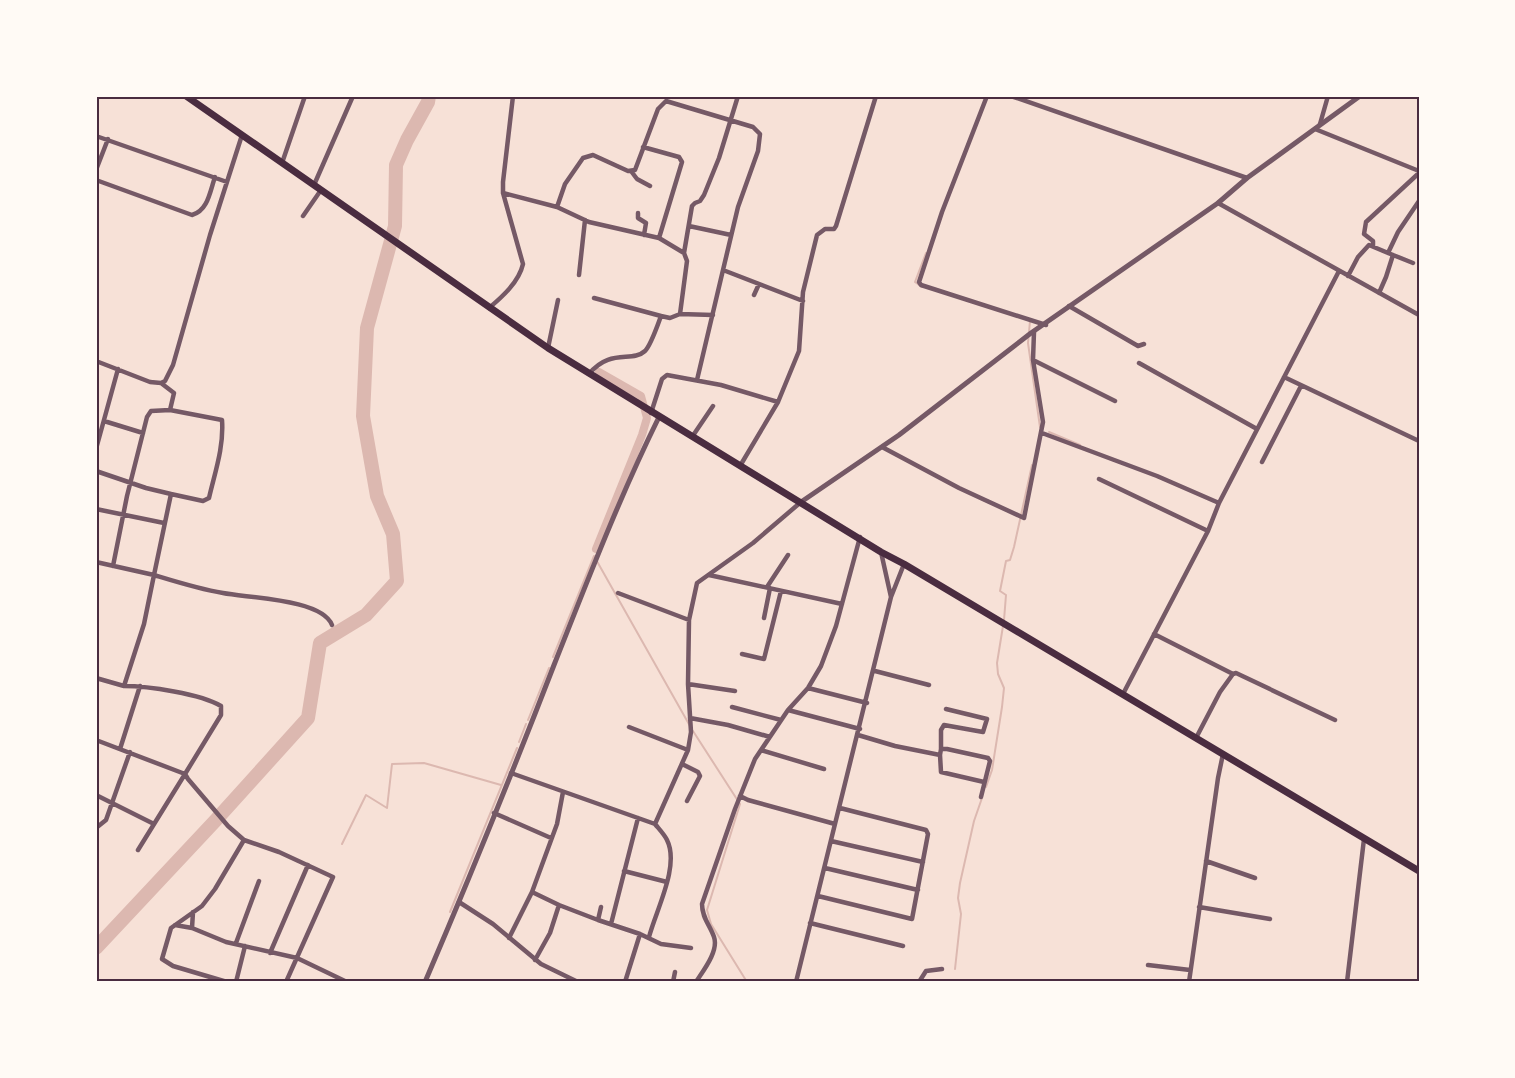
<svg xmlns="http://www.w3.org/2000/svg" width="1515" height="1078" font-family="'PT Serif',serif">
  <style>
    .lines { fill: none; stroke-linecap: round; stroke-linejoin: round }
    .stream { stroke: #dcb8b0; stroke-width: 2 }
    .canal { stroke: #dcb8b0; stroke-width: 8 }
    .river { stroke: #dcb8b0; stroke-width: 14 }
    .minor { stroke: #755966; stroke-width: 4.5 }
    .tertiary { stroke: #755966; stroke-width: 5 }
    .trunk { stroke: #4a2c40; stroke-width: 7 }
    .neatline { fill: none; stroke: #4a2c40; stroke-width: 2 }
  </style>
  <rect width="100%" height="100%" fill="#f7e1d7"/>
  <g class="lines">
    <!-- stream -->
    <path class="stream" d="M922,287l-7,-5 11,-29
      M1030,321l-2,22 12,84
      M1049,432l31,13
      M594,556l96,170
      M1004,620l2,-25 -6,-4 6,-30 4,-1 4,-13 18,-82
      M553,657l41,-101
      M528,720l21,-52
      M693,731l47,73 -33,106 4,14 36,58
      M519,742l7,-18
      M986,787l6,-17 10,-63 2,-19 -6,-14 -1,-11 6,-37
      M342,844l24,-49 21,13 5,-44 32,-1 77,22
      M450,912l67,-164
      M955,969l6,-55 -3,-16 2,-15 14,-62 8,-23"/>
    <!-- canal -->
    <path class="canal" d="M596,549l46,-114 5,-17 -6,-22 -42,-24"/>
    <!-- river -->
    <path class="river" d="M96,948l119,-127 93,-103 12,-75 46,-28 31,-34 -4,-47 -16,-38 -14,-80 4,-88 28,-102 1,-61 11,-25 21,-38 1,-6"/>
    <!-- minor -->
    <path class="minor" d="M987,96l-45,116 -23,70 2,3 125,40
      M1011,96l236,82
      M1320,124l8,-28
      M1315,129l104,42
      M96,136l131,46
      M643,147l36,10 3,5 -23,76
      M282,163l23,-67
      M96,170l12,-31
      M631,171l6,8 13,7
      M96,180l96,35c16,-4 18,-24 23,-38
      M314,185l39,-89
      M503,193l54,14 32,15 70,16 25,15 3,8 -7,53 -10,4 -9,-2c-3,8 -10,29 -16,35 -13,12 -35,-3 -56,23
      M1218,203l201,112
      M557,207l8,-23 18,-26 10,-3 35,16 7,-1 23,-61 8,-8 87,26 7,7 -2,17 -20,56 -15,63 80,31
      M638,213v5l8,5 -2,12
      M303,216l18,-26
      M689,226l42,9
      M1373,246v-5l-9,-7 2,-12 53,-49
      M684,253l8,-47 3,-3 5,-2 4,-6 15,-37 19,-62
      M1388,253l10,-21 21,-31
      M579,275l6,-55
      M1348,276l10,-19 11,-12 24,10
      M1379,293l7,-16 7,-22 20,8
      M754,295l5,-11
      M594,298l67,18
      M1069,306l69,40 6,-2
      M489,308c13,-11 30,-26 34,-44l-20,-71v-11l10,-86
      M680,314l33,1
      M1034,332l-1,28 82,41
      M548,348l10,-48
      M96,361l54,21 11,1 13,10 -4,17 52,10c2,27 -7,52 -13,78l-6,3 -32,-7 -17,81 -58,-13
      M1139,363l118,66
      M1284,377l135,64
      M697,380l26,-110
      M161,383l4,-2 8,-16 37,-130 32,-100
      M651,413l11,-34 5,-4 54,10 57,17 21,-51 4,-59 14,-57 8,-6h9l2,-3 40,-130
      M104,421l39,12
      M1042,433l115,43 62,27
      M692,437l21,-31
      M882,447l77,41 65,30 19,-96 -10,-62
      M96,449l22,-80
      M1262,462l39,-76
      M740,466l38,-64
      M96,471l50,17 25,6
      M1099,479l109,52
      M96,509l68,14
      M881,552l10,45
      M113,566l14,-70 20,-79 4,-6 19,-1
      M709,575l133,29
      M767,587l21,-32
      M618,593l71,27
      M764,618l6,-30
      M1154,634l79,40 3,-1 99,47
      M742,654l22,5 17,-68
      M875,671l54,14
      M96,678l28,8 20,-62 10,-49c23,7 45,14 69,18 25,5 99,6 109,32
      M688,684l47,7
      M124,686c24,0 77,8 97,20v9l-36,59 3,5 40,47 16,14 35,12 54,25 -47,105
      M808,688l59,15
      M1123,694l85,-163 11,-28 120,-232
      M732,707l49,13
      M788,710l72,19
      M690,718l38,7 42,12
      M629,727l59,23
      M858,735l37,11 45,9 1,-6h6l41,9 2,3 -9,36
      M1196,738l24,-46 13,-18
      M96,740l89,34 -47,76
      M120,749l20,-63
      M941,749v-19l3,-5 39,7 4,-13 -41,-10
      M761,750l63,19
      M940,755l1,17 43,10
      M682,764l16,8 2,4 -13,25
      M511,773l144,51 33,-74 3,-18 -3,-48 1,-64 8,-37 56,-40 48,-41
      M96,795l58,29
      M740,796l8,4 87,24
      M494,813l57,25
      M96,828l10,-8 24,-68
      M831,841l92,21
      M1206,861l49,17
      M825,868l93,22
      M624,871l43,11
      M818,896l94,23 16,-85 -2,-4 -86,-22
      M459,902l34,22 48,40 37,18
      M559,905l-27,-13 25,-68 6,-32
      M1199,907l71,12
      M598,920l3,-13
      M810,923l93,23
      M611,924l27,-106
      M175,925l17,3 34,14 71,16 50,24
      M192,928l1,-16
      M640,934l21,10 30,4
      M649,937c7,-27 31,-71 18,-97 -3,-6 -8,-11 -12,-16
      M509,938l23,-46
      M236,943l23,-62
      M270,953l38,-88
      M535,960l15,-27 9,-28 39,15 42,14 -15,48
      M1148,965l42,5
      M227,982l-54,-16 -11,-7 9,-31 31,-22 13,-17 29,-49
      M236,982l9,-36
      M673,982l2,-10
      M696,982c7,-11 23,-31 18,-45 -4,-12 -12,-19 -12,-33l33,-95 20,-50 33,-49 20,-22 13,-22 15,-40 24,-89
      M796,982l95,-385 13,-33
      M919,982l7,-11 16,-2
      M1189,982l29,-204 5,-24
      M1347,982l17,-143"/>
    <!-- tertiary -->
    <path class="tertiary" d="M801,502l98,-67 132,-102 187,-130 29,-25 113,-82
      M425,982c45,-105 88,-211 129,-317 33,-83 65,-167 105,-248"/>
    <!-- trunk -->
    <path class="trunk" d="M186,96l362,252 333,204 23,12 515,307"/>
  </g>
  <!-- border -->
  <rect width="1515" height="1078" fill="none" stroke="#fffaf5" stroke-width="195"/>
  <rect x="98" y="98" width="1320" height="882" class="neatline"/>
</svg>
